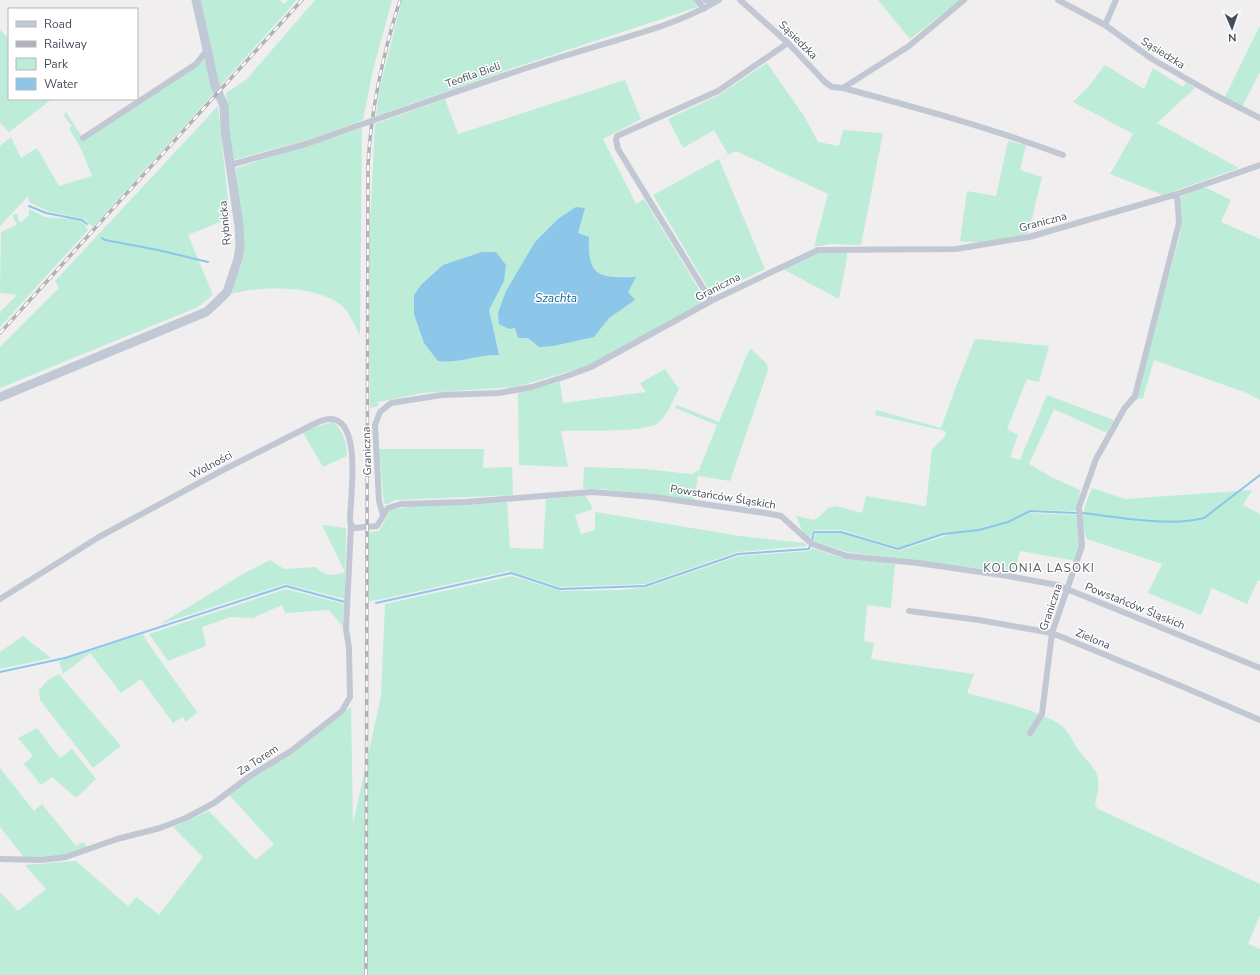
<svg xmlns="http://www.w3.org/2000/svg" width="1260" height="975" font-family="'Nunito Sans',sans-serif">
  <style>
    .green { fill: #bdedd8 }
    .water { fill: #8cc6e9 }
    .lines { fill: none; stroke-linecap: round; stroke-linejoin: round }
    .stream { stroke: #8cc6e9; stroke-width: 2 }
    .street { stroke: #c2c8d3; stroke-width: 6 }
    .secondary { stroke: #c1c8d6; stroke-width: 9 }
    .rail-casing { stroke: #b0b2b8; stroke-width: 3.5 }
    .rail { stroke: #fff; stroke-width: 2; stroke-dasharray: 6; stroke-linecap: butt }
    .street-bridge { stroke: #c2c8d3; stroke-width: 6 }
    .labels { text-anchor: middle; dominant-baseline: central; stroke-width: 3; stroke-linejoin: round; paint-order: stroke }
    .street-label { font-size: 11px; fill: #474e5b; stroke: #fff }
    .water-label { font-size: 12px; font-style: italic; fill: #116ca3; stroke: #fff }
    .neighbourhood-label { font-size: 12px; letter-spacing: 1px; fill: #5b5d63; stroke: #fff }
  </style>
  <rect width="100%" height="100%" fill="#f0eeee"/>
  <!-- green -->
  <path class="green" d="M199,0h81l4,4 4,-4h9l-78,87z
    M315,0h77l-19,70 -10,50 -48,18 -82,22 -5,-29 -2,-38 21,-14z
    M402,0h292l4,7 -188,62 -134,47 3,-25z
    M878,0h82l-50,39z
    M1260,25v47l-18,35 -17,-10z
    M0,30l9,8v61h43l-43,33 -9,-9z
    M205,55l9,38 -121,134 -9,-8 -37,-8 -18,-9 -1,-6 -28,30v-80l11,-9 10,21 16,-10 22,38 33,-10 -9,-23 -14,-25 3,-2 -9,-11 3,-3 16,25z
    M767,63l37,53 14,26 21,4 4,-16 40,3 -22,112 -30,-1 -17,3 14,-53 -92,-43 -17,8 46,110 -53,26 -59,-100 75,-41 -14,-24 -31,18 -15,-29 51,-24z
    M1105,65l39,24 9,-21 30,19 3,-6 9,7 -38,35 82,45 -76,27 -53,-21 23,-40 -60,-32 16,-16z
    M625,80l16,39 -38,20 33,65 8,-5 60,99 -3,6 -116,63 -70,20 -92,6 -45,9v4l-8,2v-182l5,-102 70,-25 13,35z
    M218,106l12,112 -42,17 25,60 -15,12 -198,81v-41l59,-59 -4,-7z
    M362,128l-2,207c-5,-9 -9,-19 -16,-27 -24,-24 -85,-22 -115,-14l12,-28 3,-16 -8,-82z
    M1008,141l18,4 -6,25 22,7 -14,57 -41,9 -27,-2 7,-50 29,5z
    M1201,188h6l24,12 -10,22 39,17v161l-13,-7 -93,-33 -11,38 -8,2 45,-165 2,-11 -2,-24 2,-4z
    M29,209l16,8 37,3 6,10 -88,97v-15l17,-17 -17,-2 1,-61 16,-7 -5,-10 5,-1 3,9 9,-8z
    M843,250l4,3v5l-8,41 -56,-30 30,-15z
    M975,339l74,7 -10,36 -12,-3 -20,50 11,6 -8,22 10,3 27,-65 67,25 -7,13 -53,-24 -25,55 22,13 29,13 -3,21 -45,-1 -3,3 49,2 2,32 -3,14 -57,-10 -5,22 -168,-21 -34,-11 3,-8h26l56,18 50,-16 -1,-3 -48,16 -57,-18h-28l-4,9 -6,-4 -8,-19 18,4 5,-3 9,-9 8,-2 26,7 4,-17 60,10 6,-57 14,-14 -1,-4 -70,-16 1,-5 65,18 14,-39z
    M750,348l17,16 1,6 -38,111 -32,-5 -4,24 -92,-11h-19l1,-22 61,2 46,5 8,-4 18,-45 -42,-17 2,-3 42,17z
    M665,369l14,20c-6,11 -11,26 -21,34 -12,10 -79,7 -97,8l7,36 -49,-2 -1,-72 42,-11 3,21 83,-11 -6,-9z
    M333,422c10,8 14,20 14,34l-24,11 -21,-36z
    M379,449h105l-1,19 29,-1 1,28 -118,5 -7,4h-4z
    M1092,488l33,11 127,-9 -9,15 17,9v67l-2,-1 -11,24 -35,-16 -11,27 -53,-22 14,-29 -75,-25c-9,-18 -2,-34 5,-51z
    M585,495l8,14 -18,6 6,19 14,-4v-18l145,24 64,7 3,3 -70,6 -92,32 -85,3 -51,-16 -126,28 -14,2v-69l10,-1 12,-21 22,-4 94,-5 3,47 33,1 3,-50z
    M322,525l24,3 -1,71 -60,-15 -125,40 83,-50 27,-14 14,9 32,-2c7,9 18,9 29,5z
    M812,548l27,9 56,7 -4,44 -24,-3 -3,36 10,2 -3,16 103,15 -7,19c23,6 81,19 97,35 6,6 10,16 15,23 18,22 24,22 16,53l3,5 162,75v31l-12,29 12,5v26h-1260v-83l18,19 28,-22 -21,-24 51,-4 52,45 9,-9 22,18 44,-58 -30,-30 36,-16 47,49 18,-16 -45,-49 122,-88 2,117 28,-128 4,-92 127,-28 50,15 60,-1 26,-3 91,-31 71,-5z
    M286,589l58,15 -1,23 -14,-17 -44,3 -3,-8 -29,13 -22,-1 -29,10 4,19 -38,15 -19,-27z
    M143,634l3,6 51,72 -11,10 -3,-5 -10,6 -32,-44 -20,14 -31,-40 -27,21 -4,-13z
    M23,636l28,22 -51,11v-17z
    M59,674l62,72 -28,22 -53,-68 -1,-10 9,-10z
    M37,728l23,30 12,-9 24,30 -20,19 -24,-21 -11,8 -17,-21 9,-8 -15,-18z
    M0,768l34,43 8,-7 34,42 7,-4 4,5 -21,8 -41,4 -25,-32z"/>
  <!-- water -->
  <path class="water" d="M576,207l9,1 -7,25 11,4c-2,41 11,41 47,40l-8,15 7,8 -26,18 -15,19 -41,9 -14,1 -11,-9h-10l-3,-10 -6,1 -10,-5 -1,-11 8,-22 29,-49 23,-23z
    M482,252h14l10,13 -2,16 -15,29 10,45c-21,-1 -40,9 -61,6l-14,-18 -10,-29v-19l7,-10 22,-20z"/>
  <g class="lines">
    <!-- stream -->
    <path class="stream" d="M29,206l17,7 36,7 5,4
      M102,238l3,2 53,10 50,12
      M1083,513c35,4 87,14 121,5l56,-43
      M812,540l2,-8h27l57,17 45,-15 36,-4 29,-8 22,-11 46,2
      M376,603l135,-30 49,16 85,-3 93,-32 71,-5 1,-4
      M0,672l65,-14 221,-72 59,16"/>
    <!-- street -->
    <path class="street" d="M697,0l7,9
      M705,0l8,3
      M740,0l48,43 37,39 7,5 11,1c75,20 148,40 220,67
      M1058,0l47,25 47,34 63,36 45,23
      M1105,25l11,-25
      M843,88l66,-42 55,-46
      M386,116c61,-21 122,-43 185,-62 49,-16 103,-27 148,-54
      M83,138l113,-74 11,-14
      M230,165l79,-22 45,-16
      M711,301l-93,-152 -2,-9 1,-4 101,-45 70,-48
      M383,515l-4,-14 -4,-76 5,-13 11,-9 51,-8 57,-2 33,-6 35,-11 24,-9 120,-66 107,-51 138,-1 73,-12 148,-43 83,-29
      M0,599l99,-62 124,-67 87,-44c6,-3 13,-7 20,-7 33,0 20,81 20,101l1,5 4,3 22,-2 11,-18 13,-4 65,-2 126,-10 62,5 111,16 16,3 31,28 35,12 71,7 90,13 49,9 203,83
      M909,611l70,9 73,13 129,53 79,34
      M1030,733l12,-19 10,-81 30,-87 -3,-39 17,-48 28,-50 11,-13 44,-173 -2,-29
      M0,859l41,1 25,-3 51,-18 43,-11 26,-10 28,-15 36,-27 41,-25 51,-40 8,-14 -1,-49 -3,-19 5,-104"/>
    <!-- secondary -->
    <path class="secondary" d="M0,397l206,-85 10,-9 11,-11 11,-33 2,-13 -1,-20 -14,-96 -1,-24 -9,-21 -19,-85"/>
    <defs>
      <path id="rail" d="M0,333l302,-333
        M366,975l2,-810c3,-57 15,-111 32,-165"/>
    </defs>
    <!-- rail casing -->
    <use href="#rail" class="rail-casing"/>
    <!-- rail -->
    <use href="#rail" class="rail"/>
    <!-- street-bridge -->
    <path class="street-bridge" d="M354,127l32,-11"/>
  </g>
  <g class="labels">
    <!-- street labels -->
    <g class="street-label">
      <text transform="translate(798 40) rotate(45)">Sąsiedzka</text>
      <text transform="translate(1163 53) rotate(32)">Sąsiedzka</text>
      <text transform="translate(473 75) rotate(-19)">Teofila Bieli</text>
      <text transform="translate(1043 222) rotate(-15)">Graniczna</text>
      <text transform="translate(225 223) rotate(-95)">Rybnicka</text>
      <text transform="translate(718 287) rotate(-27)">Graniczna</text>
      <text transform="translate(367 451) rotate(-92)">Graniczna</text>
      <text transform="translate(211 465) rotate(-28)">Wolności</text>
      <text transform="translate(723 497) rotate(9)">Powstańców Śląskich</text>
      <text transform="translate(1135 606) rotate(22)">Powstańców Śląskich</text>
      <text transform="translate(1051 607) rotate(-71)">Graniczna</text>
      <text transform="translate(1093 639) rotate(23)">Zielona</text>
      <text transform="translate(258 760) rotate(-33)">Za Torem</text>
    </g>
    <!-- water labels -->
    <g class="water-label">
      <text x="556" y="298">Szachta</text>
    </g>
    <!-- neighbourhood labels -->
    <g class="neighbourhood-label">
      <text x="1039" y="568">KOLONIA LASOKI</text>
    </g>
  </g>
  <!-- legend -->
  <rect x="8" y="8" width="130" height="92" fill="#ffffff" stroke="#b5b8bd"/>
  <rect x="16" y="21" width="20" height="6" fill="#c1c8d6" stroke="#b5b8bd"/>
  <text x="44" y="28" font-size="12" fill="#474e5b">Road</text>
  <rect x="16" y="41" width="20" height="6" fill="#b0b2b8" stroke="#b5b8bd"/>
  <text x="44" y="48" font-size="12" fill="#474e5b">Railway</text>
  <rect x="16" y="58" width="20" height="12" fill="#bdedd8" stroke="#b5b8bd"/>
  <text x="44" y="68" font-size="12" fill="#474e5b">Park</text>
  <rect x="16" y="78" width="20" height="12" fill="#8cc6e9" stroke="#b5b8bd"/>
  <text x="44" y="88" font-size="12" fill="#474e5b">Water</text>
  <!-- north arrow -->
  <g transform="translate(1232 28) rotate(178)" stroke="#ffffff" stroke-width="3" paint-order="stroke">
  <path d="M0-3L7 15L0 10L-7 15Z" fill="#474e5b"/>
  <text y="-6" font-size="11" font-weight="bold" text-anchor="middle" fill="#474e5b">N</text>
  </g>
</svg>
